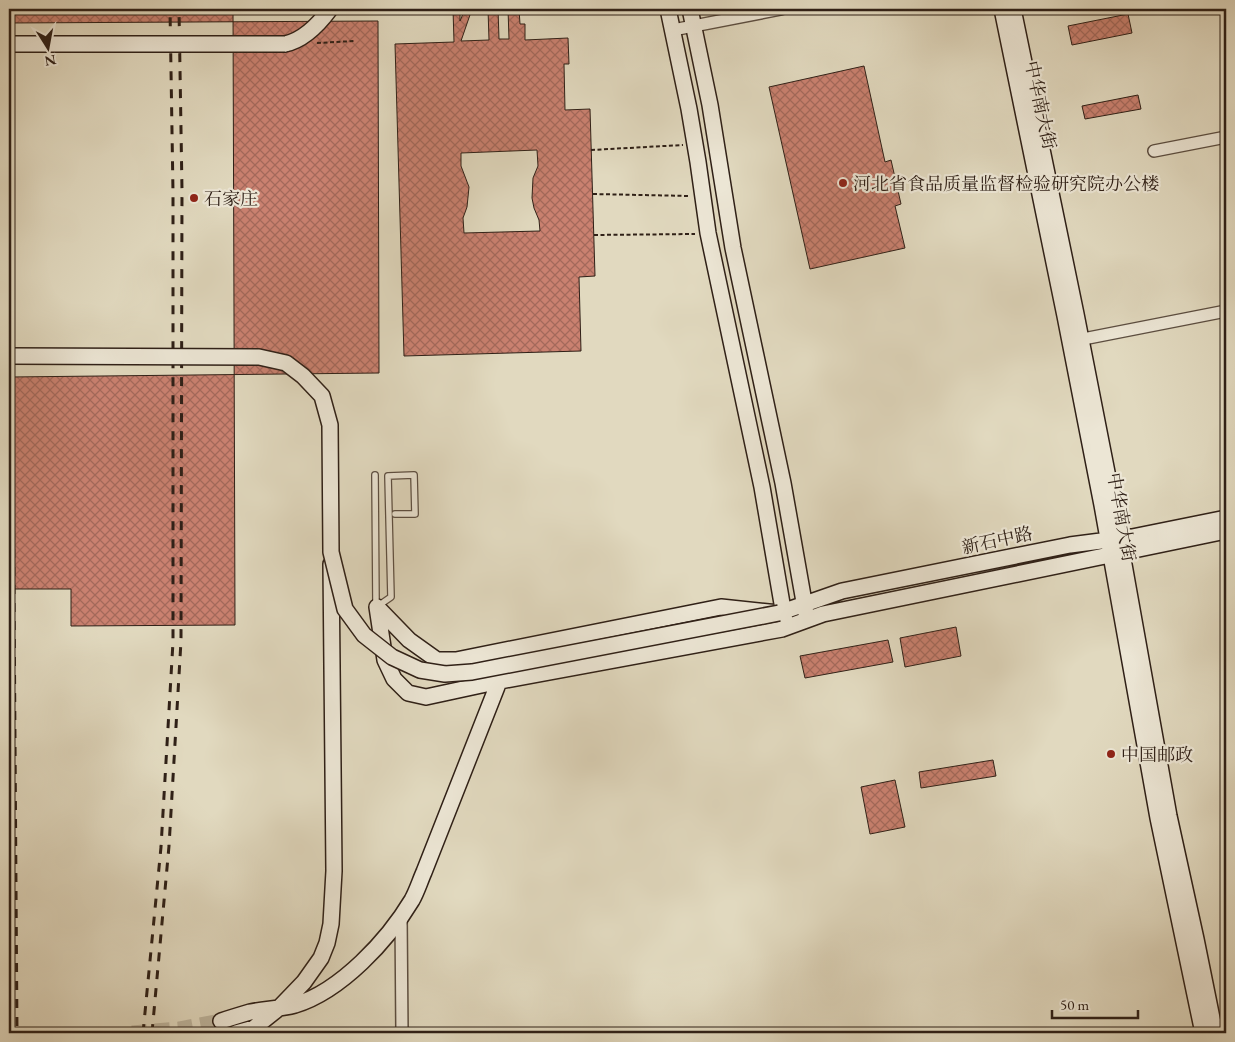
<svg xmlns="http://www.w3.org/2000/svg" width="1235" height="1042" font-family="'EB Garamond','Noto Serif SC',serif">
  <style>
    .building { fill: url(#building-cross-hatch); stroke: #2f2017; fill-rule: evenodd }
    .lines { fill: none; stroke-linecap: round; stroke-linejoin: round }
    .secondary-tunnel { stroke: #bdb49d; stroke-width: 15; stroke-dasharray: 15 8; stroke-linecap: butt }
    .lane-casing { stroke: #5c4e41; stroke-width: 8 }
    .street-casing { stroke: #5c4e41; stroke-width: 14 }
    .secondary-casing { stroke: #2f2017; stroke-width: 18 }
    .path { stroke: #2f2017; stroke-width: 2; stroke-dasharray: 4 2.5; stroke-linecap: butt }
    .lane { stroke: #ece6d5; stroke-width: 5.5 }
    .street { stroke: #ece6d5; stroke-width: 11 }
    .secondary { stroke: #ece6d5; stroke-width: 15 }
    .rail { stroke: #2f2017; stroke-width: 3; stroke-dasharray: 9 9; stroke-linecap: butt }
    .secondary-bridge-casing { stroke: #2f2017; stroke-width: 18; stroke-linecap: butt }
    .secondary-bridge { stroke: #ece6d5; stroke-width: 15 }
    .poi-dot { fill: #8f2418; stroke: #ece6d5; stroke-width: 2 }
    .labels { text-anchor: middle; dominant-baseline: central; stroke-width: 4.5; stroke-linejoin: round; paint-order: stroke }
    .street-label { font-size: 18px; fill: #2f2017; stroke: #ece6d5 }
    .poi-label { font-size: 18px; fill: #2f2017; stroke: #ece6d5; text-anchor: start }
  </style>
  <defs>
    <pattern id="building-cross-hatch" width="8" height="8" patternUnits="userSpaceOnUse" patternTransform="scale(1.25)"><rect width="8" height="8" fill="#ca8170"/><path d="M0 0l8 8M0 8l8-8" fill="none" stroke="#a4695b"/></pattern>
  </defs>
  <rect width="100%" height="100%" fill="#e1d9bf"/>
  <filter id="stains"><feTurbulence type="fractalNoise" baseFrequency=".004" numOctaves="4"/><feColorMatrix values="0 0 0 0 .2 0 0 0 0 .09 0 0 0 0 .02 0 0 0 .5 -.17"/></filter>
  <radialGradient id="worn" r=".72"><stop offset=".6" stop-color="#630" stop-opacity="0"/><stop offset="1" stop-color="#630" stop-opacity=".3"/></radialGradient>
  <!-- building -->
  <path class="building" d="M9,9h224l2,616 -164,1v-37h-62z
    M453,9h7v12l5,-12h7l-11,32 28,-1 -1,-31h10l1,30h10l-1,-30h11l1,15h5v16l43,-2 1,26h-5l1,46 25,-1 5,167 -16,1 2,74 -177,5 -9,-312 59,-2zM537,150l1,16 -5,12 -1,20 2,10 5,12 1,11 -76,2 -1,-15 4,-11 2,-20 -8,-21v-13z
    M1128,14l4,19 -60,12 -4,-19z
    M378,21l1,352 -370,4v-354z
    M864,66l21,96 6,-2 10,44 -6,2 10,42 -95,21 -41,-182z
    M1138,95l3,14 -56,10 -3,-13z
    M956,627l5,29 -56,11 -5,-29z
    M888,640l5,22 -88,16 -5,-22z
    M993,760l3,16 -75,12 -2,-16z
    M895,780l10,47 -35,7 -9,-47z"/>
  <g class="lines">
    <!-- secondary-tunnel -->
    <path class="secondary-tunnel" d="M132,1033l47,-4 42,-8"/>
    <defs>
      <path id="lane" d="M375,475l1,130
        M378,606l13,-9 -3,-121 26,-1 1,39h-20"/>
      <path id="street" d="M673,30l108,-21
        M1154,151l72,-14
        M1073,341l153,-30
        M401,916l1,117"/>
      <path id="secondary" d="M668,9l21,100 9,53 10,71 54,254 23,134
        M690,9l20,96 23,143 50,235 23,130
        M1002,9l63,307 37,189 56,313 45,215
        M1013,9l63,305 37,189 56,313 27,123 19,94
        M285,44c19,-4 34,-20 45,-35
        M377,607l8,53 9,19 14,14 18,4 74,-16 282,-52 41,-15 403,-83
        M377,607l32,33 28,20h19l265,-53 58,6 63,-22 228,-46 62,-8 94,-19
        M221,1021c9,-3 19,-6 29,-9 15,-3 30,-3 45,-7 46,-14 93,-65 117,-105 5,-9 8,-19 12,-28l78,-198
        M236,1033l18,-5 25,-20 25,-26 17,-24 6,-15 4,-19 3,-53 -3,-307"/>
    </defs>
    <!-- lane casing -->
    <use href="#lane" class="lane-casing"/>
    <!-- street casing -->
    <use href="#street" class="street-casing"/>
    <!-- secondary casing -->
    <use href="#secondary" class="secondary-casing"/>
    <!-- path -->
    <path class="path" d="M317,43l37,-2
      M591,150l92,-5
      M593,194l97,2
      M594,235l101,-1"/>
    <!-- lane -->
    <use href="#lane" class="lane"/>
    <!-- street -->
    <use href="#street" class="street"/>
    <!-- secondary -->
    <use href="#secondary" class="secondary"/>
    <!-- rail -->
    <path class="rail" d="M10,9l7,1024
      M143,1033l18,-186 12,-205v-450l-3,-183
      M152,1033l17,-187 12,-205 1,-451 -3,-181"/>
    <defs>
      <path id="secondary-bridge" d="M9,44h276
        M9,356l250,1 27,6 17,13 19,20 8,29 1,127 14,57 19,26 28,22 28,13 25,4 27,-2 307,-59"/>
    </defs>
    <!-- secondary-bridge casing -->
    <use href="#secondary-bridge" class="secondary-bridge-casing"/>
    <!-- secondary-bridge -->
    <use href="#secondary-bridge" class="secondary-bridge"/>
  </g>
  <!-- markers -->
  <g class="poi-dot">
    <circle cx="843" cy="183" r="5"/>
    <circle cx="194" cy="198" r="5"/>
    <circle cx="1111" cy="754" r="5"/>
  </g>
  <g class="labels">
    <!-- street labels -->
    <g class="street-label">
      <text transform="translate(1041 105) rotate(78)">中华南大街</text>
      <text transform="translate(1122 517) rotate(80)">中华南大街</text>
      <text transform="translate(997 540) rotate(-12)">新石中路</text>
    </g>
    <!-- poi labels -->
    <g class="poi-label">
      <text x="853" y="183">河北省食品质量监督检验研究院办公楼</text>
      <text x="204" y="198">石家庄</text>
      <text x="1121" y="754">中国邮政</text>
    </g>
  </g>
  <!-- margin -->
  <rect width="1235" height="1042" fill="none" stroke="#e1d9bf" stroke-width="30"/>
  <rect x="10" y="10" width="1215" height="1022" fill="none" stroke="#2f2017" stroke-width="2.5"/>
  <rect x="15" y="15" width="1205" height="1012" fill="none" stroke="#2f2017"/>
  <!-- north arrow -->
  <g transform="translate(48 48) rotate(169)" stroke="#ece6d5" stroke-width="4" paint-order="stroke">
  <path d="M0-4L9 19L0 12L-9 19Z" fill="#2f2017"/>
  <text y="-8" font-size="14" font-weight="bold" text-anchor="middle" fill="#2f2017">N</text>
  </g>
  <!-- scale -->
  <path d="M1052 1010v8h86v-8" fill="none" stroke="#2f2017" stroke-width="2.5"/>
  <text x="1060" y="1010" font-size="15" fill="#2f2017" stroke="#ece6d5" stroke-width="4" paint-order="stroke">50 m</text>
  <rect width="100%" height="100%" filter="url(#stains)"/>
  <rect width="100%" height="100%" fill="url(#worn)"/>
</svg>
